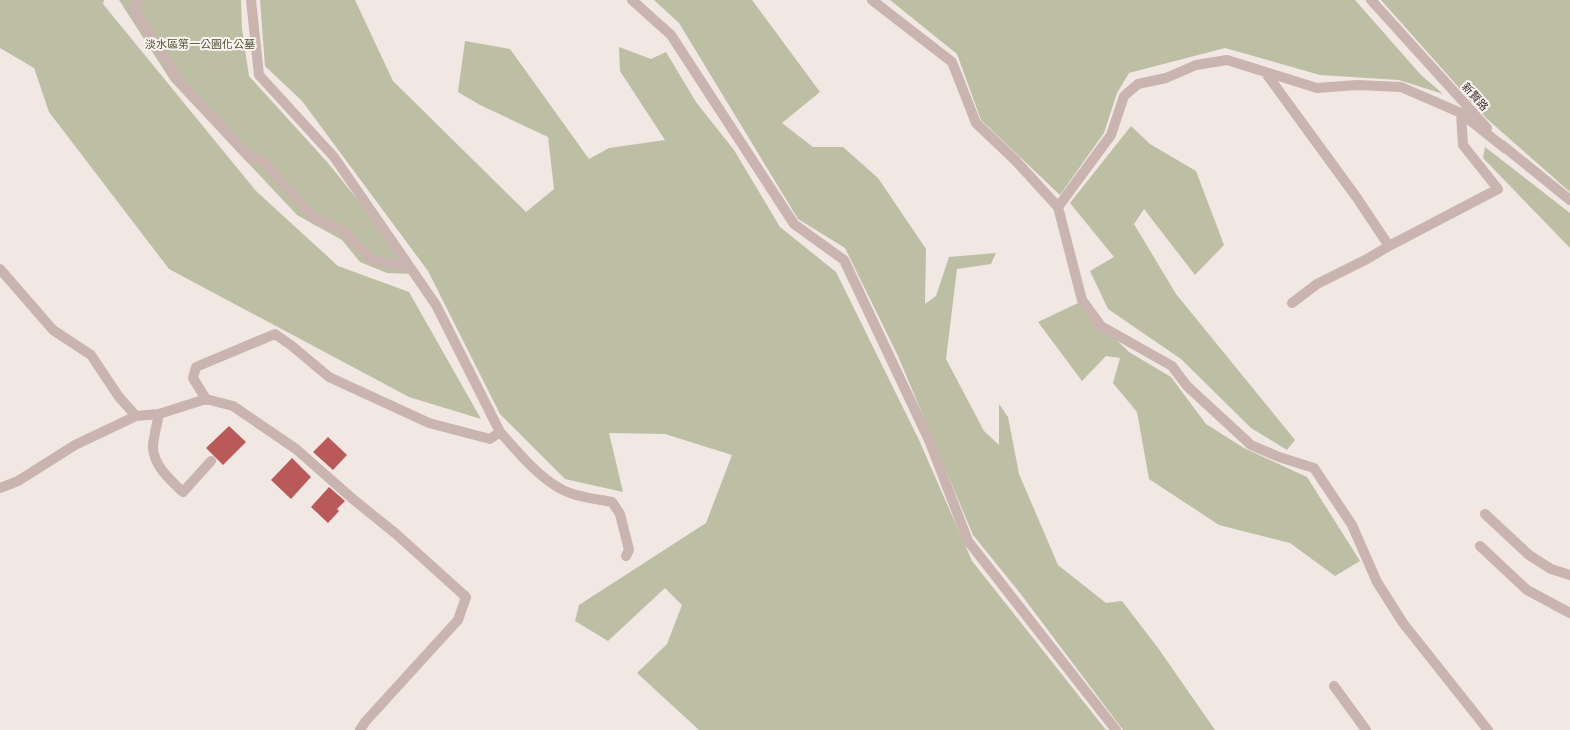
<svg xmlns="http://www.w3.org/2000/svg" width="1570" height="730" font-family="'Work Sans','Noto Sans TC',sans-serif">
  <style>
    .green { fill: #bdbfa4 }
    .building { fill: #b9595a }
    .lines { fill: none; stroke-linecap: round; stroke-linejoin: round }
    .minor { stroke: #c9b4af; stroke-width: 10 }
    .labels { text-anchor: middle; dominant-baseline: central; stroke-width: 4; stroke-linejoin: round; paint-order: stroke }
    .park-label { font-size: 11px; fill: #515433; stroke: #f9f2ef }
    .street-label { font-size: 11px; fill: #392d2c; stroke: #f9f2ef }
  </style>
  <rect width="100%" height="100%" fill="#f1e7e3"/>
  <!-- green -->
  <path class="green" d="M0,0h104l-1,4 153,187 82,75 71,26 72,127 -72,-22 -240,-128 -120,-157 -15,-44 -34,-20z
    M119,0h122l1,29 7,47 79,87 37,46 47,65 -25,-1 -27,-11 -18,-22 -45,-25 -126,-134z
    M260,0h95l38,81 133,131 28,-23 -6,-52 -68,-32 -22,-13 7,-51 45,8 79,110 20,-11 56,-8 -45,-69 -1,-24 32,12 15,-7 30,50 38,48 46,77 56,45 83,168 53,121 134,169h-407l-62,-57 30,-29 15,-39 -17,-17 -57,53 -33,-20 4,-16 127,-82 26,-68 -67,-21 -56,-1 14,59 -58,-13 -65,-65 -72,-143 -126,-170 -37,-35z
    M654,0h98l68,92 -38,31 31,24h30l35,31 48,71 -1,55 11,-8 13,-39 47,-4 -5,11 -34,5 -11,90 38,72 15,14v-41l9,13 11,57 39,91 48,38 16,-2 36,47 57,82h-92l-103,-137 -47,-58 -75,-179 -53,-108 -47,-29 -119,-196z
    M890,0h465l66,75 22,19 -44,-14 -79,-5 -95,-27 -96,25 -12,20 -13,40 -44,62 -79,-75 -24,-66z
    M1381,0h189v192l-84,-74z
    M1131,126l19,18 46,27 28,74 -29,30 -51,-66 -10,15 42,70 119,146 -8,10 -36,-22 -70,-69 -73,-50 -18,-38 24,-14 -44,-54z
    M1485,147l85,66v35l-87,-90z
    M1078,303l51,49 42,25 35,47 38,24 63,29 53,84 -25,15 -45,-33 -71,-18 -70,-46 -12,-67 -24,-29 7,-25 -14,-2 -24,25 -44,-59z"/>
  <!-- building -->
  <path class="building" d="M229,426l17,16 -23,23 -17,-17z
    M328,437l19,18 -14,15 -20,-18z
    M292,458l19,19 -20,22 -20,-19z
    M329,487l16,14 -8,8 2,2 -11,12 -17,-16z"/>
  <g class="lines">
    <!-- minor -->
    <path class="minor" d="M138,0l-4,5 4,12 42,65 71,77h10l55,61 26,9 30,31 37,7
      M251,0l8,75 75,82 102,148 64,127
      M632,0l39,35 123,189 50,36 85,180 39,101 148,189
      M872,0l80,62 24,61 39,37 43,47 53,-72 13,-39 14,-12 28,-6 30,-13 31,-5 90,28 40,-3 44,2 60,26 45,36
      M1371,0l116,128
      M1265,72l92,126 32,48
      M1502,145l68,55
      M1058,207l24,93 19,26 71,40 15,20 64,59 28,12 35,11 38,57 25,57 26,41 85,107
      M0,269l53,61 38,25 28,42 17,19
      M1292,303l25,-19 50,-25 22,-13 109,-57 -35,-44 -2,-32
      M206,399l-13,-21 3,-11 79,-33 17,12 37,31 100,46 61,16 10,-7c18,20 37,44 61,57 14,8 36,10 51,13l8,12 9,36 -3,6
      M159,414c-2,10 -5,21 -6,31 -1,19 17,35 30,47l28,-31
      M0,488l18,-7 57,-36 61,-29 23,-2 47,-15 27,7 63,43 58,51 41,33 71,64 -8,23 -93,102 -5,8
      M1485,514l44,41 22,14 19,6
      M1480,546l47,44 43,23
      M1334,686l32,44"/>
  </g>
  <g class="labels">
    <!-- park labels -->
    <g class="park-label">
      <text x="200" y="44">淡水區第一公園化公墓</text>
    </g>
    <!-- street labels -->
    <g class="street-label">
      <text transform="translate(1475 97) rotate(48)">新賢路</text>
    </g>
  </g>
</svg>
